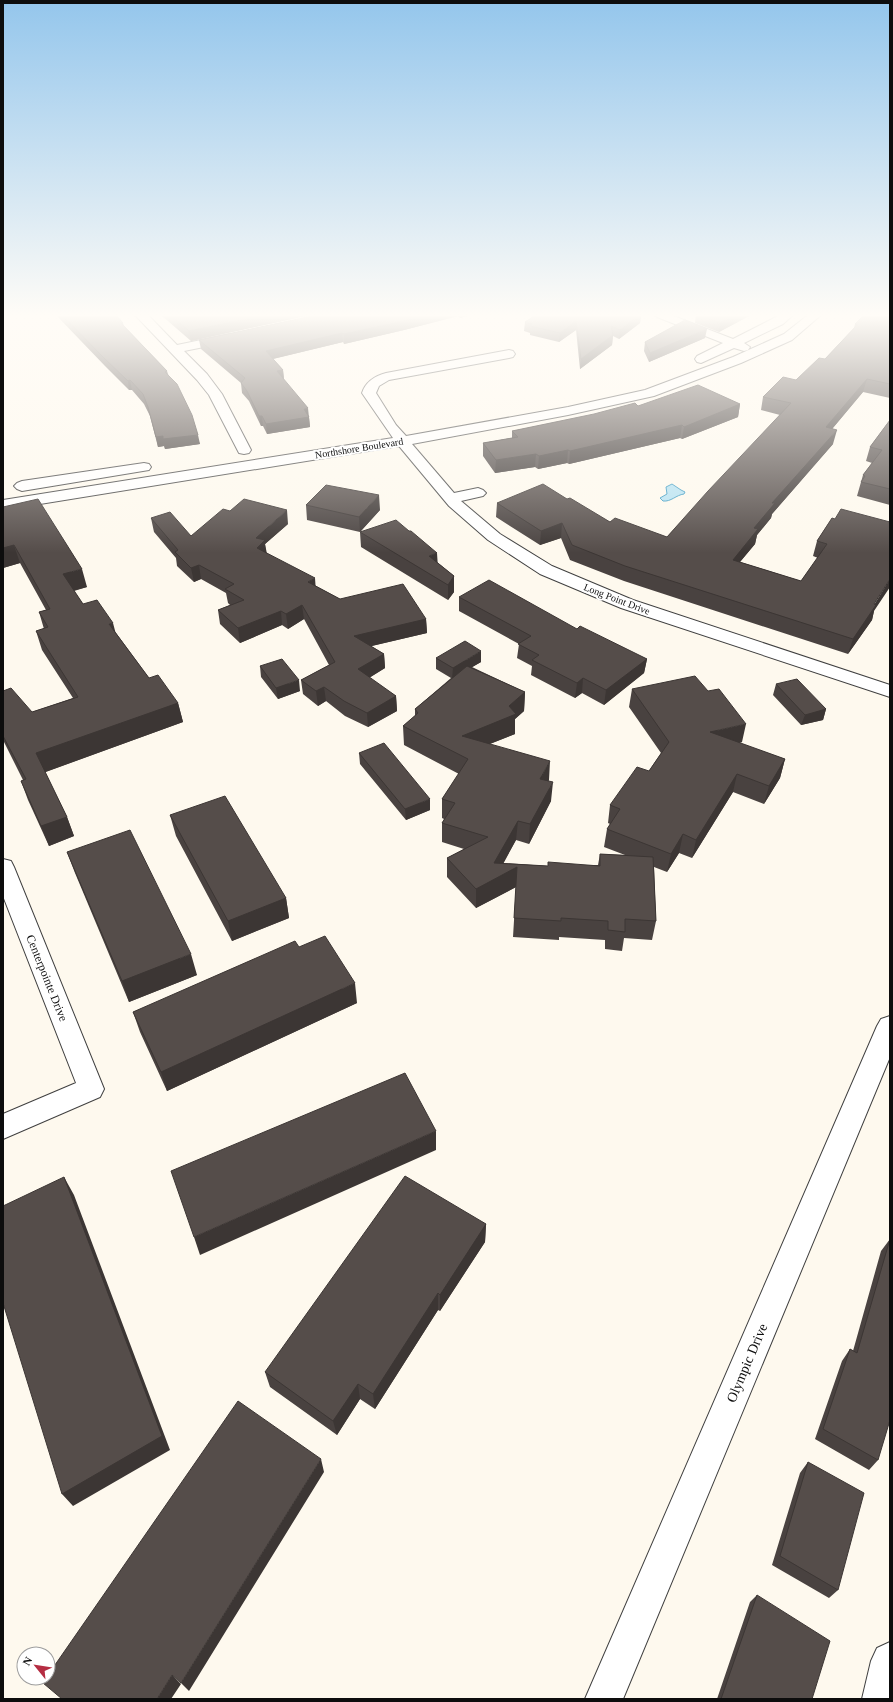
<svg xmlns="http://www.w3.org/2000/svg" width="893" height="1702" font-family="Georgia,serif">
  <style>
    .water { fill: #b6e2f2; stroke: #419ec5 }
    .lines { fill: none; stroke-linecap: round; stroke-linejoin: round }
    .minor-casing { stroke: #404040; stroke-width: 2 }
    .minor { fill: #fff; fill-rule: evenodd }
    .wall { fill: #494240 }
    .shaded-wall { fill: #3c3634 }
    .building { fill: #554d4a; stroke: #3c3634 }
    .labels { text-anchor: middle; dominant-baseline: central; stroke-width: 4; stroke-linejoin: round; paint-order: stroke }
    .far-street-label { font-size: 10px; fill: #0d0d0d; stroke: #fff }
    .street-label { font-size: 12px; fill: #0d0d0d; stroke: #fff }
    .near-street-label { font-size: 14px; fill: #0d0d0d; stroke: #fff }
  </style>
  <rect width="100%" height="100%" fill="#fef9ee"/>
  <!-- water -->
  <path class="water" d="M672,484l9,6 4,2 -1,2c-8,1 -13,8 -21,7l-3,-3 7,-4 -1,-7z"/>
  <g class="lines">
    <defs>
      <path id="minor" d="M135,315h13l29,30 53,-11 4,1 2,3 -2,3 -50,10 23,23 15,20 29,56 -2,3 -5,1 -5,-1 -30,-58 -12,-15z
        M655,315h16l62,24 47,-24h13l-10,9 -39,19 6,4 -2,3 -4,1 -10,-3 -33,15 -4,-1 -2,-3 2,-3 26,-13 -66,-26z
        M808,315h13l-29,25 -51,23 -87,33 -86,19 -156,29 42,49 24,-5 5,2 3,3 -3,3 -22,5 39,33 52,32 81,34 257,85v12l-269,-89 -81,-34 -52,-34 -39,-34 -50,-60 -396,64v-10l390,-62 -31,-45c4,-12 13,-17 24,-20l123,-23 4,1 2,3 -2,3 -4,1 -120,22 -10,6 -3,7 20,32 10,11 162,-29 77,-17 88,-33 51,-23z
        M144,463l5,1 2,3 -2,3 -127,21 -5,-2 -3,-3 3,-3 5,-2z
        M3,859l8,2 3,6 90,222 -4,8 -97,42v-25l73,-31 -73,-187z
        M890,1016v41l-267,642h-38l292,-673 4,-7z
        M890,1642v57h-28l9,-38 6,-13z"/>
    </defs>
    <!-- minor casing -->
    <use href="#minor" class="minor-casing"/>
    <!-- minor -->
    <use href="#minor" class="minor"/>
  </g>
  <!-- wall -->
  <path class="wall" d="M56,315h60l7,8 1,3 43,45 1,3 32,70 -35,5 -1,-3 -6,1 -8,-31 -6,-12 -12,-14h-3l-24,-24z
    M161,315h149l-119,26z
    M317,315h154l-11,3 -2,-2 -54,14 -60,14 -1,-2 -70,17 10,11 1,10 25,37 1,10 -43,7 -4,-8h-2l-12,-25 -7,-8 -1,-10 -40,-34 -2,-9z
    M534,315h107l-1,8 -21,16 -6,-3 -1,9 -32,24 -4,-39 -17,12 -29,-7v-2l-6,-2 1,-9 10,-7z
    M696,315h55l-32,17 -24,-9z
    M890,315v83l-27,-6 -31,37 1,15 -61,70 -1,4 -14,17 -2,9 -15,18 61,19 17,-23 -5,-2 4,-15 15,-23 42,93 -2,9 -24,34 -224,-73 -54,-21 -9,-22 -21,7 -44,-28 1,-14 70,-4 43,23 57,15 113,-122 -19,-5 2,-13 33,-17 29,-21 29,-31 1,-4z
    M705,338l-56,24 -5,-11 1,-9z
    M740,404l-2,13 -56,22 -2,-1 -111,26 -2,-1 -29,6 -3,-2 -40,6 -12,-17v-13l29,-5v-7l126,-25z
    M890,420v85l-33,-9 6,-21 9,-12 -6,-2 4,-14z
    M306,505l74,5 -20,22 -53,-12z
    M3,507l84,80 -13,4 9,13 33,29 33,45 29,25 5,19 -138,50 22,45 7,19 -25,10 -21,-46 -7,-19 2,-1 -20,-40v-49l29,21 41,-14 -31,-48 -6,-19 8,-2 -5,-17 7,-2 -26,-47 -17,5z
    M151,518l40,18 97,-12 -23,20 1,9 50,33 24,13 86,20 1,14 -56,13 13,8 1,14 -16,10 27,18 1,15 -29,16 -23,-11 -19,-15 -8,5 -15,-12 -2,-14 28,-15 -25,-46 -16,10 -6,-4 -42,18 -20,-19 -2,-14 12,-5 -2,-2 -2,-10 -25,-14 -7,3 -17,-16 -1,-8 -22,-26z
    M360,532l78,31 16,13v16l-6,8 -87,-53z
    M459,597l118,32 70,30 -3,14 -40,32 -22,-12 -7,5 -44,-23 1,-9 -15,-8 2,-14 -60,-33z
    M436,658l45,4 -9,5 53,25 -1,19 -9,8v15l-25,10 59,36 -1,1 3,20 -22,43 -13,-4 -13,23 45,3 50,-1 2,-11 25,1 -21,-8 3,-18 3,-5 -2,-1 2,-18 39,-34 12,-18 -32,-46 3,-18 110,53 -3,1 46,16 -5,19 -16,26 -31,-12 -41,66 -13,-5 -12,19 -13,-5 2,54 -4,19 -28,-2 -2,13 -17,-2v-9l-46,-3v3l-46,-3 3,-50 -40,21 -29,-31v-19l17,-9 -22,-7v-19l2,-4 -2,-1v-19l17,-25 -55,-29 -1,-19 12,-10v-7l36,-31 -15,-9z
    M260,666l40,25 -22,8 -17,-22z
    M776,684l50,25 -3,11 -22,5 -28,-30z
    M359,753l71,57 -24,10 -46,-56z
    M170,815l116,83 3,20 -57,23 -56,-105z
    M67,852l130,123 -68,27 -54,-129z
    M299,947l58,56 -190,88 -27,-59 -7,-20z
    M486,1224l-1,18 -45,69 -2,-1 -63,99 -15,-10 -23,36 -67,-48 -5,-15z
    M890,1239l-12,221 -9,10 -54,-31 27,-78 8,-12 3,2 28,-100z
    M808,1462l30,128 -9,8 -57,-33 28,-92z
    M757,1595l55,104h-95l33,-97z"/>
  <!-- shaded-wall -->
  <path class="shaded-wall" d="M267,315h43l-119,26 -2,-10z
    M429,315h29v1l-54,14 -60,14v-10z
    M460,315h11l-11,3z
    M640,315h1l-1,8 -21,16 1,-9z
    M736,315h15l-32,17 1,-9z
    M576,321v9l-17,12 1,-9z
    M707,329l-2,9 -56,24 1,-9z
    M342,333l1,9 -75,18 -2,-9z
    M613,335l-1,10 -32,24 1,-10z
    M283,370l1,10 -6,1 -1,-10z
    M867,379l-4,13 -41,49 4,-14z
    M130,380l2,10h-3l-1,-9z
    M740,404l-2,13 -56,22 2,-12z
    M308,408l2,19 -43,7 -1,-10 38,-15z
    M259,416h3l1,10h-2z
    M682,425l-2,13 -111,26 1,-13z
    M837,430l-4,14 -61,70 -1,4 -14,17 -2,9 -26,31 4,-15 21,-32 18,-25z
    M198,435l2,9 -35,5 -2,-10z
    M163,436l1,10 -6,1 -2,-10z
    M568,450l-1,13 -29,6 1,-13z
    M536,454l-1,13 -40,6 1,-13z
    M379,495l1,15 -20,22 -1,-15z
    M287,510l1,14 -23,20 2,10 -9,8 -2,-24z
    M562,523l-1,15 -21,7 1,-14z
    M14,545l6,18 -17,5v-20z
    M437,553l1,15 -9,-12z
    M199,565l2,14 -7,3 -3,-14z
    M82,569l5,18 -19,5 -5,-18z
    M454,576v16l-6,8v-15z
    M315,578l1,14 -8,-10z
    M890,579v8l-16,24 -2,9 -24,34 5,-15z
    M302,605l2,14 -16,10 -2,-15z
    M281,611l1,14 -42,18 -2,-15z
    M426,619l1,14 -72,17 -1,-14z
    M113,623l5,19 -9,-18z
    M481,651v11l-29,17 1,-11z
    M384,654l1,14 -26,16 -1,-15z
    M647,659l-3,14 -40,32 2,-15z
    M583,678l-1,15 -7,5 2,-15z
    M299,680l1,11 -22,8 -2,-11z
    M324,687l2,14 -8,5 -2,-15z
    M525,692l-1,19 -9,8v15l-54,21 1,-19 47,-30z
    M396,696l1,15 -29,16 -1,-14z
    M178,703l5,19 -140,51 -7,-20z
    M826,709l-3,11 -22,5 4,-10z
    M746,724l-4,18 -36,8 4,-18z
    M785,759l-5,19 -16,26 5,-18z
    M550,761l-1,19 -10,18 1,-19z
    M737,774l-4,18 -41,66 4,-18z
    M553,782l-2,19 -22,43 1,-20z
    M430,799v11l-24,10 -1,-11z
    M67,817l7,19 -25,10 -8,-20z
    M518,821l-2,19 -21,39 22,-12 -1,20 -40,21v-19l18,-26z
    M683,834l-4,19 -12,19 4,-18z
    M286,898l3,20 -57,23 -4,-20z
    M191,954l6,21 -68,27 -7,-21z
    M355,983l2,20 -190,88 -6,-19z
    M436,1131v19l-236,105 -6,-18z
    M64,1177l10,18 96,255 -97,56 -11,-12z
    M486,1224l-1,18 -45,69v-16z
    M438,1293v17l-63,99 -2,-15z
    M358,1384l2,15 -23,36 -4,-14z
    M321,1459l3,13 -135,219 -8,-8z
    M172,1675l9,9 -10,15h-14z"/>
  <!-- building -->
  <path class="building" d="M62,315h54l7,8h-2l46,48 -2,1 12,12 15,31 6,20 -35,4v-3l-7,1 -8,-30 -5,-13 -13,-14 -2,1 -25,-24z
    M170,315h97l-78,16z
    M317,315h112l-25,6 -60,13 -2,-1 -76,18 17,19 -6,1 31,37 -4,1 5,8 -43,7 -4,-8h-3l-12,-25 -6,-8 4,-5 -46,-38z
    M536,315h104l-20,15 -9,-4 2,9 -32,24 -5,-38 -16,12 -30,-7 2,-2 -7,-2z
    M699,315h37l-16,8z
    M864,315h26v69l-23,-5 -41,48 11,3 -65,73h3l-21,25 4,1 -25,31 68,21 26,-37 -10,-3 15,-23 3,1 6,-10 49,13v57l-16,25 2,1 -23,34 -228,-73 -53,-21 -10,-22 -21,8 -44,-28 46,-19 24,15 3,-1 40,24 5,-4 52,19 41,-46 83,-88 -28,-6 20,-20 13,3 23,-22 6,1 32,-34 -2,-1z
    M685,320l22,9 -57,24 -5,-11z
    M698,385l42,19 -56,23 -2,-2 -112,26 -2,-1 -29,6 -3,-2 -40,6 -13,-17 35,-6 -6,-6 82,-17 41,-11 3,3z
    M890,420v69l-29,-7 4,-6 -2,-1 19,-25 -12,-3z
    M326,485l53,10 -20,22 -53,-12z
    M38,499l44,70 -19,5 20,30 14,-4 16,23 -4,1 40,54 9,-3 20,28 -142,50 31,64 -26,9 -20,-45 5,-2 -23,-43v-45l8,-3 21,24 46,-15 -42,-66 12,-4 -9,-15 11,-3 -36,-64 -11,3v-41z
    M244,499l43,11 -31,28 9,2 -8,8 58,30 -7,4 32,17 63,-15 23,35 -72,17 30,18 -26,15 38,27 -29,17 -23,-12 -20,-14 -8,4 -15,-11 34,-18 -33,-57 -16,9 -5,-3 -43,17 -20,-18 26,-10 -19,-11 9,-5 -35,-19 -8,3 -16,-16 3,-2 -27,-32 19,-6 21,24 32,-27 7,2z
    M396,520l13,11h2l26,22 -8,3 25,20 -6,9 -88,-53z
    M489,580l88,49 3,-3 67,33 -41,31 -23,-12 -6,5 -45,-23 7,-5 -21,-11 13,-8 -72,-39z
    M465,641l16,10 -28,17 -17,-10z
    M282,659l17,21 -23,8 -16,-22z
    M467,666l58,26 -16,14 7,8 -54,22 88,25 -10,18 13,3 -23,42 -12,-3 -24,42 54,3v-4l52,4v-12l53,3 3,64 -31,-2v13l-17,-2v-9l-47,-3v3l-47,-3 3,-51 -41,22 -29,-31 41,-21 -46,-14 13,-20 -13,-4 26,-40 -65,-33 15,-13 -3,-4z
    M695,676l13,15 11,-2 27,35 -36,8 75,27 -16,27 -32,-12 -41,66 -13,-6 -12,20 -64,-25 13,-20 -10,-4 27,-38 12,4 20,-29 -37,-53z
    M797,679l29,30 -21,6 -29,-31z
    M384,743l46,56 -25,10 -46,-56z
    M225,796l61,102 -58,23 -58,-106z
    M130,830l61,124 -69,27 -55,-129z
    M325,936l30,47 -194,89 -28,-60 162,-71 4,6z
    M405,1073l31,58 -242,106 -23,-66z
    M405,1176l81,48 -46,71 -2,-2 -65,101 -15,-10 -25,37 -68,-49z
    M64,1177l98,259 -100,58 -59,-191v-97z
    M890,1239v181l-12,40 -55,-31 27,-80 7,4z
    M238,1401l83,58 -140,224 -9,-8 -15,24h-95l-19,-16 3,-5h2v-3z
    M808,1462l56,31 -26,97 -58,-34z
    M757,1595l73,46 -18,58h-91z"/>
  <!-- sky -->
  <linearGradient id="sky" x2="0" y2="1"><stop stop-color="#94c6ec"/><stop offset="0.57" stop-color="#fffcf7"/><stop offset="1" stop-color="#fffcf7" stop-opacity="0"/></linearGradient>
  <rect width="893" height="553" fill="url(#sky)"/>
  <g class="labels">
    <!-- far-street labels -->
    <g class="far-street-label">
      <text transform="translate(359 448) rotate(-9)">Northshore Boulevard</text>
      <text transform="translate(617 599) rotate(21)">Long Point Drive</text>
    </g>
    <!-- street labels -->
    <g class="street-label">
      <text transform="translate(47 978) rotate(68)">Centerpointe Drive</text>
    </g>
    <!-- near-street labels -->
    <g class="near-street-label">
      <text transform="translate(747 1363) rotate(-67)">Olympic Drive</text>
    </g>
  </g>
  <!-- border -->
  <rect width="893" height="1702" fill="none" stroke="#0d0d0d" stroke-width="8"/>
  <!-- north arrow -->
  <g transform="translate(36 1666) rotate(300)"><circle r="19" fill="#ffffff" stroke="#9e9e9e"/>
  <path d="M0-3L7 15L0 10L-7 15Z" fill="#b52d42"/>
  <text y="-6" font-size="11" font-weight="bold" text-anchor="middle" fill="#0d0d0d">N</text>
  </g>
</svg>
